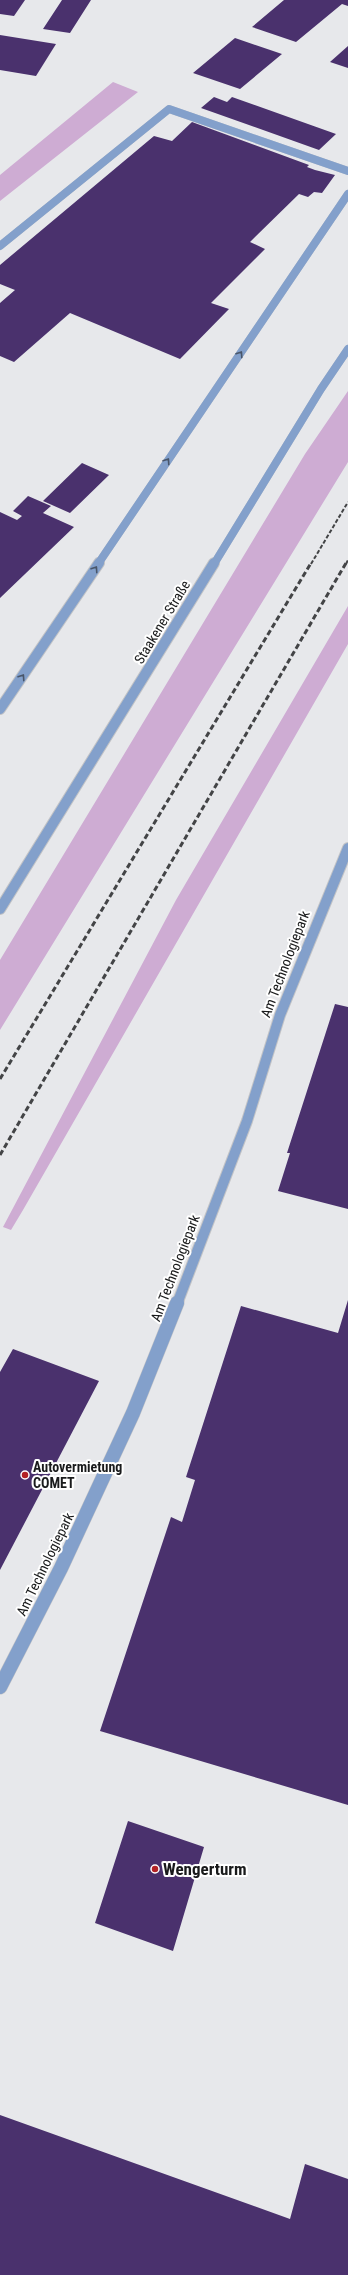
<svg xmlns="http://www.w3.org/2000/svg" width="348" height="2275" font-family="'Roboto Condensed',sans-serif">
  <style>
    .green { fill: #ceacd3 }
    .building { fill: #4a316d }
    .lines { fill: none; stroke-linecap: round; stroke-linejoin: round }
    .service-far1-casing { stroke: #c2c3c6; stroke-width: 8 }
    .service-casing { stroke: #c2c3c6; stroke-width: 12 }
    .minor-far1-casing { stroke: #c2c3c6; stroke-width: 12 }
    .minor-casing { stroke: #c2c3c6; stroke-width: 15 }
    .tertiary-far1-casing { stroke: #c2c3c6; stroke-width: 8 }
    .tertiary-casing { stroke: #c2c3c6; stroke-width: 12 }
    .service-far1 { stroke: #83a0cb; stroke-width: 8 }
    .service { stroke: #83a0cb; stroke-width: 10 }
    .minor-far1 { stroke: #83a0cb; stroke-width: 10 }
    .minor { stroke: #83a0cb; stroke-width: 14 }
    .tertiary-far1 { stroke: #83a0cb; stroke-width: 8 }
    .tertiary { stroke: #83a0cb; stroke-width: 10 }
    .rail-far1 { stroke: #434446; stroke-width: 2; stroke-dasharray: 4 2; stroke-linecap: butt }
    .rail { stroke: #434446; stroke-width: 3; stroke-dasharray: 5.5 3; stroke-linecap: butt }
    .oneway { stroke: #49566a }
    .poi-dot { fill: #b32225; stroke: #fff; stroke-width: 1.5 }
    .labels { text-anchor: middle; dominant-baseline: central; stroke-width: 4; stroke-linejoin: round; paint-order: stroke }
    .street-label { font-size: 14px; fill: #191a1b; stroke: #fff }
    .poi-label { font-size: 14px; font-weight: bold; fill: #191a1b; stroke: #fff; text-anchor: start }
    .near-poi-label { font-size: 17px; font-weight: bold; fill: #191a1b; stroke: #fff; text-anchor: start }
  </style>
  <rect width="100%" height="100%" fill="#e7e8eb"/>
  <!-- green -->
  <path class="green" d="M113,82l25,10 -138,109v-26z
    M348,391v71l-348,568v-70l305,-506z
    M348,606v38l-325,566 -12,20 -8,-3 173,-327z"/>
  <!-- building -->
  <path class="building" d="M0,0h25l-11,16 -14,-2z
    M62,0h29l-21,33 -27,-4z
    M284,0h64v6l-6,-2 -46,38 -44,-15z
    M0,35l56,9 -20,32 -36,-6z
    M235,38l47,16 -42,35 -47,-16z
    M348,46v22l-18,-6z
    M214,97l13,5 5,-5 104,37 -17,16 -118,-42z
    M192,122l117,43 -2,2 8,3 20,5 -13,18 -8,-1 -6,5 -9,-3 -49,48 15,7 -54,54 18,6 -49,50 -110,-46 -56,49 -14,-6v-53l15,-13 -15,-6v-19l154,-129 18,5z
    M82,463l27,12 -39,38 -27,-12z
    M28,496l23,10 -8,7 31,14 -74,71v-86l17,8 5,-4 -9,-5z
    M335,1004l13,3v202l-70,-18 12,-38h-3z
    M348,1300v505l-248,-74 71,-214 11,5 13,-42 -9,-3 55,-171 97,27z
    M13,1349l86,32 -99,189v-198z
    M128,1821l76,26 -31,104 -78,-28z
    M0,2115l290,104 15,-55 43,15v96h-348z"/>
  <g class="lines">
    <defs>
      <path id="service-far1" d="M0,246l169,-137 179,62
        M98,564l250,-370"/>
      <path id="service" d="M0,709l99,-146"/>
      <path id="minor-far1" d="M177,1304l70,-183 33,-106 68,-167"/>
      <path id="minor" d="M0,1687l61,-119 72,-155 44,-110"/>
      <path id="tertiary-far1" d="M214,564l107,-175 27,-40"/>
      <path id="tertiary" d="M0,909l214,-346"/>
    </defs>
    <!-- service-far1 casing -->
    <use href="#service-far1" class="service-far1-casing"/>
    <!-- service casing -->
    <use href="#service" class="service-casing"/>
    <!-- minor-far1 casing -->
    <use href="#minor-far1" class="minor-far1-casing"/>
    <!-- minor casing -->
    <use href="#minor" class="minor-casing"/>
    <!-- tertiary-far1 casing -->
    <use href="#tertiary-far1" class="tertiary-far1-casing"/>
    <!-- tertiary casing -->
    <use href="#tertiary" class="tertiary-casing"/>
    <!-- service-far1 -->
    <use href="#service-far1" class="service-far1"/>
    <!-- service -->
    <use href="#service" class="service"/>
    <!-- minor-far1 -->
    <use href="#minor-far1" class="minor-far1"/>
    <!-- minor -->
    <use href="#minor" class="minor"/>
    <!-- tertiary-far1 -->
    <use href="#tertiary-far1" class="tertiary-far1"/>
    <!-- tertiary -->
    <use href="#tertiary" class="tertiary"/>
    <!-- rail-far1 -->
    <path class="rail-far1" d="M311,564l37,-62
      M346,564l2,-4"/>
    <!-- rail -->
    <path class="rail" d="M0,1079l311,-516
      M0,1155l346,-592"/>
  </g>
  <!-- one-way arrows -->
  <defs><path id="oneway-chevron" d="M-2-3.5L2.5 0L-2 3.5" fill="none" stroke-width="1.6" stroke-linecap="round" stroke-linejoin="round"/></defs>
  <g class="oneway">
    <use href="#oneway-chevron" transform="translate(240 354) rotate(-56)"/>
    <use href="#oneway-chevron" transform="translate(167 461) rotate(-56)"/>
    <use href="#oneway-chevron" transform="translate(95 569) rotate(-56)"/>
    <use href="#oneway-chevron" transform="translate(22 677) rotate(-56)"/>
  </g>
  <!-- markers -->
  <g class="poi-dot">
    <circle cx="25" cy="1475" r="4"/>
    <circle cx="155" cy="1869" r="4"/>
  </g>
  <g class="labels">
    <!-- street labels -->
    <g class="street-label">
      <text transform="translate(162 622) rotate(-59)">Staakener Straße</text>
      <text transform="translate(285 964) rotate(-69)">Am Technologiepark</text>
      <text transform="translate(175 1268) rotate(-69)">Am Technologiepark</text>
      <text transform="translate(45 1564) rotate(-64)">Am Technologiepark</text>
    </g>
    <!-- poi labels -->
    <g class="poi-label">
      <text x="33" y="1467">Autovermietung<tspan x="33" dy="16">COMET</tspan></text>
    </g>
    <!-- near-poi labels -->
    <g class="near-poi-label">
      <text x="163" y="1869">Wengerturm</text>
    </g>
  </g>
</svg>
